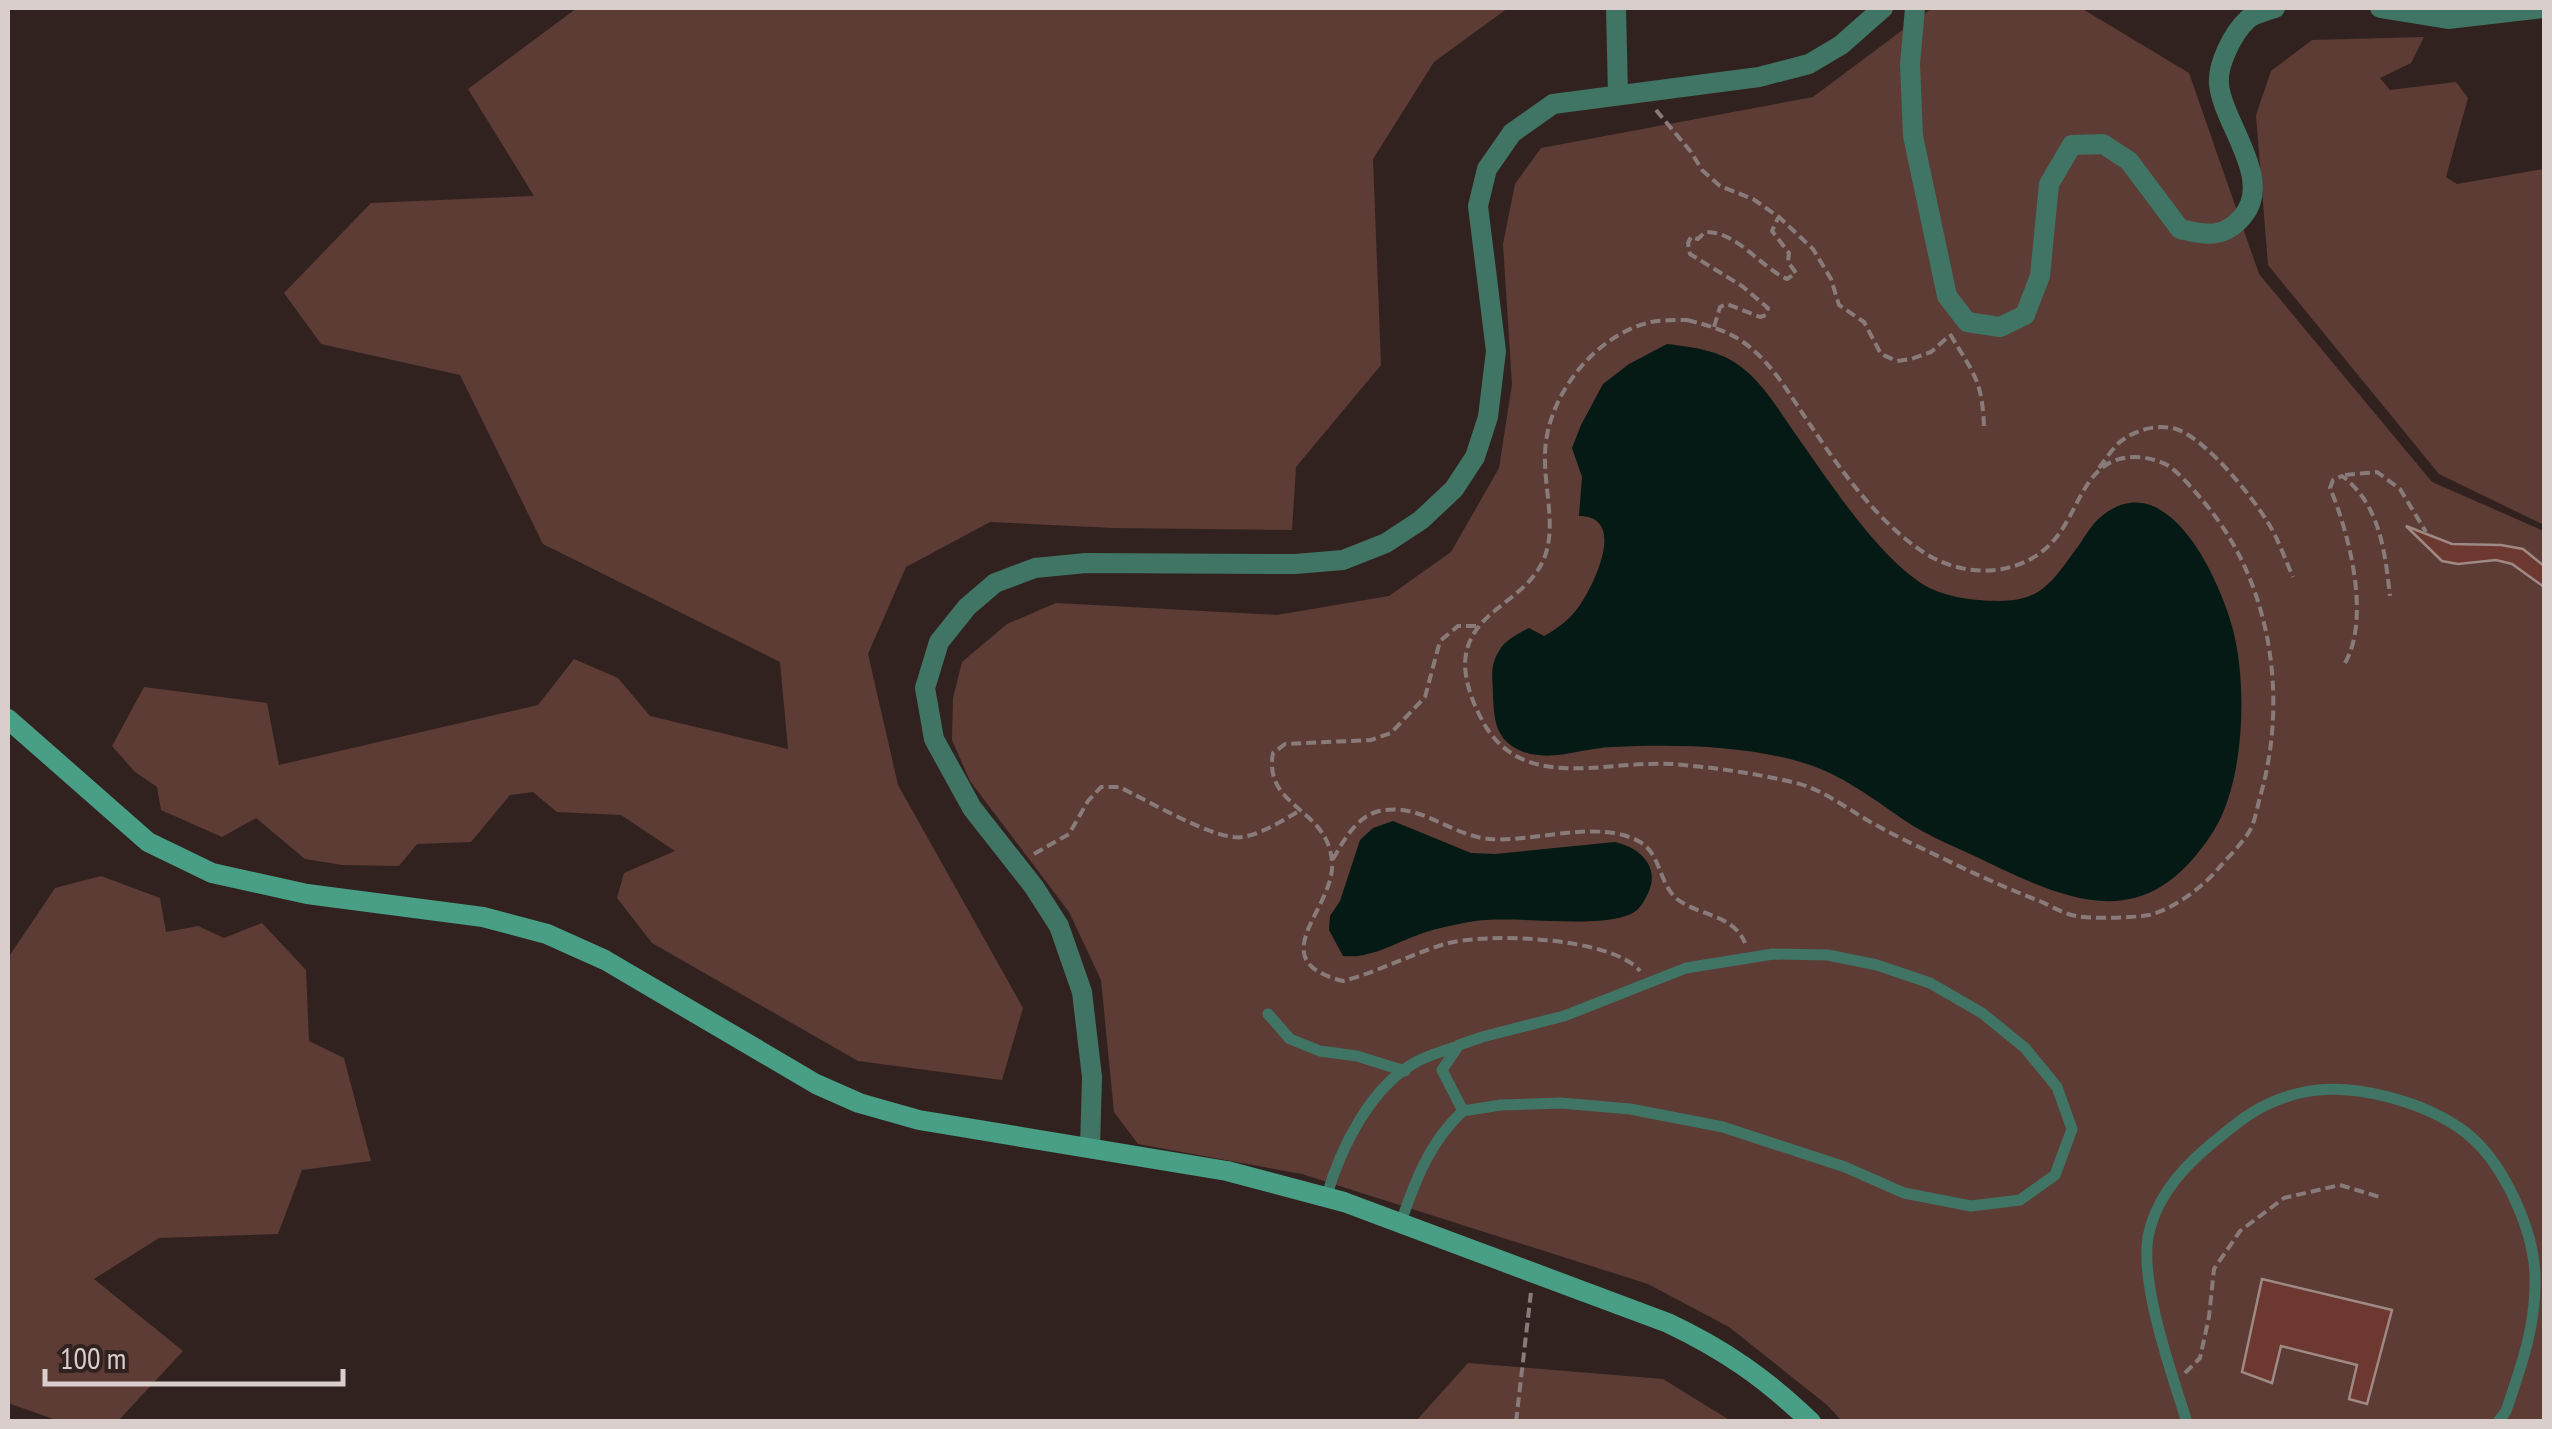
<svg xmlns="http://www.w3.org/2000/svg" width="2552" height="1429" font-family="'PT Sans Narrow',sans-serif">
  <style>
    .green { fill: #5d3c35 }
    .water { fill: #051a14 }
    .building { fill: #6c382f; stroke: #9e8985; stroke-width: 2.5 }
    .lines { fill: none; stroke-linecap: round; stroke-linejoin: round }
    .path { stroke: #897b79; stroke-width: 4; stroke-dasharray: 10 5; stroke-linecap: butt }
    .service { stroke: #407464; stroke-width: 11 }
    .minor { stroke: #407464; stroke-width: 20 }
    .secondary { stroke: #489f86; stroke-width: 20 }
  </style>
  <rect width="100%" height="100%" fill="#32221f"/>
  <!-- green -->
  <path class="green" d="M577,8h931l-74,54 -61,97 8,206 -85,102 -4,63 -179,-2 -123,-6 -84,45 -38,87 30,131 125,223 -21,72 -144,-19 -206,-118 -35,-45 7,-25 51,-22 -54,-36 -64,-3 -24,-20 -23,3 -39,47 -54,2 -18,22 -57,-1 -37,-6 -49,-41 -34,19 -61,-27 -4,-23 -22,-15 -23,-26 32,-59 123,16 12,62 259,-60 36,-46 44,19 32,38 138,33 -8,-87 -237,-118 -83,-169 -139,-31 -37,-51 87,-90 163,-7 -66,-107z
    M1932,8h149l108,65 70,201 173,208 112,49v890h-702l-15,-16 -98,-78 -81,-43 -346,-110 -164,-30 -24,-32 -13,-132 -32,-68 -99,-131 -18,-41 1,-42 9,-36 45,-38 49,-21 221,12 112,-19 62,-44 48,-84 13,-84 -9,-140 12,-60 26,-36 272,-51z
    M2424,37l-13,26 -31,15 10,12 66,-8 12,16 -22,79 11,7 87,-15v356l-105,-51 -171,-209 -12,-150 15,-44 41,-31z
    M101,876l59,22 6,34 32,-6 26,12 38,-15 44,47 3,71 35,17 27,103 -69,9 -24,64 -119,4 -65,41 89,72 -65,70h-59l-51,-18v-445l47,-70z
    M1468,1363l195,16 68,42h-315z"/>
  <!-- water -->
  <path class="water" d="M1667,344c25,3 52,6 73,22 23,17 38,43 54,66 33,46 82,123 130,153 15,9 38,14 55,15 60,5 68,-11 100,-55 7,-10 14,-23 24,-30 65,-50 116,64 129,111 16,57 13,156 -19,206 -64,99 -133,75 -224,31 -28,-14 -60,-26 -85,-43 -32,-22 -63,-46 -100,-57 -59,-18 -129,-19 -191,-16 -32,1 -62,16 -92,4 -25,-11 -27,-30 -28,-55 0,-18 -4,-29 6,-45 6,-11 19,-17 30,-23l15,8c15,-8 27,-18 36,-31 15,-22 47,-89 -1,-89l3,-39 -10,-29 9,-23 22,-41 26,-20z
    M1393,821l78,32 24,1 120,-12c14,4 23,7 32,20 6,9 6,19 2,29 -4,9 -9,19 -18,23 -37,16 -117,0 -162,8 -15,3 -31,6 -46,11 -27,9 -51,26 -80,23l-14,-26 1,-14 10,-15 20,-61 13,-12z"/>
  <!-- building -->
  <path class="building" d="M2406,526l46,18 49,1 22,4 21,17v21l-32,-23 -16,-4 -38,4 -16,-3z
    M2262,1279l130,31 -25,94 -18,-5 8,-34 -76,-19 -9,37 -30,-11z"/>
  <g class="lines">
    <!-- path -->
    <path class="path" d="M1656,110l35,42 11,18 18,16 33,13 26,18 34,32 18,30 8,26 25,17 17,32 16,7 14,-2 20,-7 18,-16
      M1687,320c20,5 39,10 56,22 29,20 48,55 68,84 30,45 67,96 112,126 41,27 99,26 132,-13 26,-31 30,-81 79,-82 12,0 24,3 35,9 12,9 24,23 34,35 68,79 86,197 57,296 -3,11 -5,25 -11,35 -8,13 -21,25 -31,37 -15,18 -46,41 -69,46 -15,3 -58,4 -73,1 -11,-2 -24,-9 -34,-14 -34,-13 -67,-28 -100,-44 -25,-12 -51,-24 -75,-38 -25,-15 -47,-32 -75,-38 -39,-9 -81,-15 -120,-18 -72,-4 -156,32 -194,-52 -7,-14 -12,-30 -13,-46 0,-54 56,-61 77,-103 16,-32 2,-73 3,-107 0,-58 49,-121 106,-134 11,-2 24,-2 36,-2z
      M1714,327l6,-20 7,-3 33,13 6,-2 2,-7 -26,-22 -52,-32 -2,-11 3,-6 7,2 7,-7c32,-1 55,35 82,47l9,-6 -8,-11 1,-9 -17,-22 6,-13
      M1950,334c23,39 33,46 34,96
      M2099,468c8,-10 15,-23 25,-29 14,-10 35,-15 52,-10 29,9 75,66 91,92 11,17 18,38 26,56
      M2345,475l32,-3 23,17 26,43
      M1476,626h-18l-18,15 -15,56 -34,36 -20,7 -86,4 -12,9c-10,55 55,54 59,109 4,46 -73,98 11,119 35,-9 68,-27 102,-37 41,-12 167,-7 195,27
      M2345,663c26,-45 4,-130 -15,-175l3,-8 9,-4c38,28 43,76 48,120
      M1034,854l35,-20 19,-33 13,-14h18c28,13 98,55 124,50 21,-4 40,-17 58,-27
      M1333,859c11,-19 23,-42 46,-48 42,-9 70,24 110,28 44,4 110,-21 151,3 21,12 19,42 37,57 22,17 56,15 68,44
      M2185,1373l15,-15 9,-41 5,-48 26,-38 44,-33 56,-13 43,13
      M1516,1422l15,-130"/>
    <!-- service -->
    <path class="service" d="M1773,954l55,1 49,10 53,18 52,30 43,35 32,39 15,42 -17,46 -35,25 -49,6 -67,-13 -59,-26 -122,-40 -93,-18 -69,-6 -60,2 -38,6 -21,-41 17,-25 23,-8 82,-21 122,-48z
      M1268,1014l22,25 30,12 37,5 48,15
      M1326,1198c14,-49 45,-113 92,-137 11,-6 25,-10 37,-14
      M1401,1222c14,-41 29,-81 62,-111
      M2187,1422c-15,-47 -47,-137 -39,-185 7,-38 33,-68 62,-92 30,-25 51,-43 90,-52 50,-12 124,8 165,39 38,29 70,99 70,147 1,47 -14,88 -29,132l-8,11"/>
    <!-- minor -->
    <path class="minor" d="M1616,8l2,86
      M1915,8l-5,56 3,72 34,160 20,26 33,5 25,-12 15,-39 9,-92 23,-39 31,-1 26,17 51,68c27,6 44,10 63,-13 31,-37 -21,-94 -24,-132 -2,-19 14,-51 28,-64 6,-6 19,-9 28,-12
      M2380,8l68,11 96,-11
      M1090,1148l2,-71 -10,-85 -23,-66 -25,-39 -62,-79 -38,-69 -9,-51 14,-46 28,-35 28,-24 40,-15 51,-5 209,1 48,-4 43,-17 35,-23 33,-31 21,-32 13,-40 8,-66 -18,-145 9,-37 25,-36 41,-29 206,-27 50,-13 32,-19 42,-37"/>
    <!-- secondary -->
    <path class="secondary" d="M8,719l140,123 64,31 95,21 176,23 64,17 58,26 211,124 43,19 60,17 308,51 117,31 324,121c57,27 97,55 143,99"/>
  </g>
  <!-- border -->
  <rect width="2552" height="1429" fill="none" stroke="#dacecc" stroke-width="20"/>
  <!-- scale -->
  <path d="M45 1369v15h298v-15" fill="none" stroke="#dacecc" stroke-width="5"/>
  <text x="60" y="1369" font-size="30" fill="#dacecc" stroke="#32221f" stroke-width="8" paint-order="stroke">100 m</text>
</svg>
